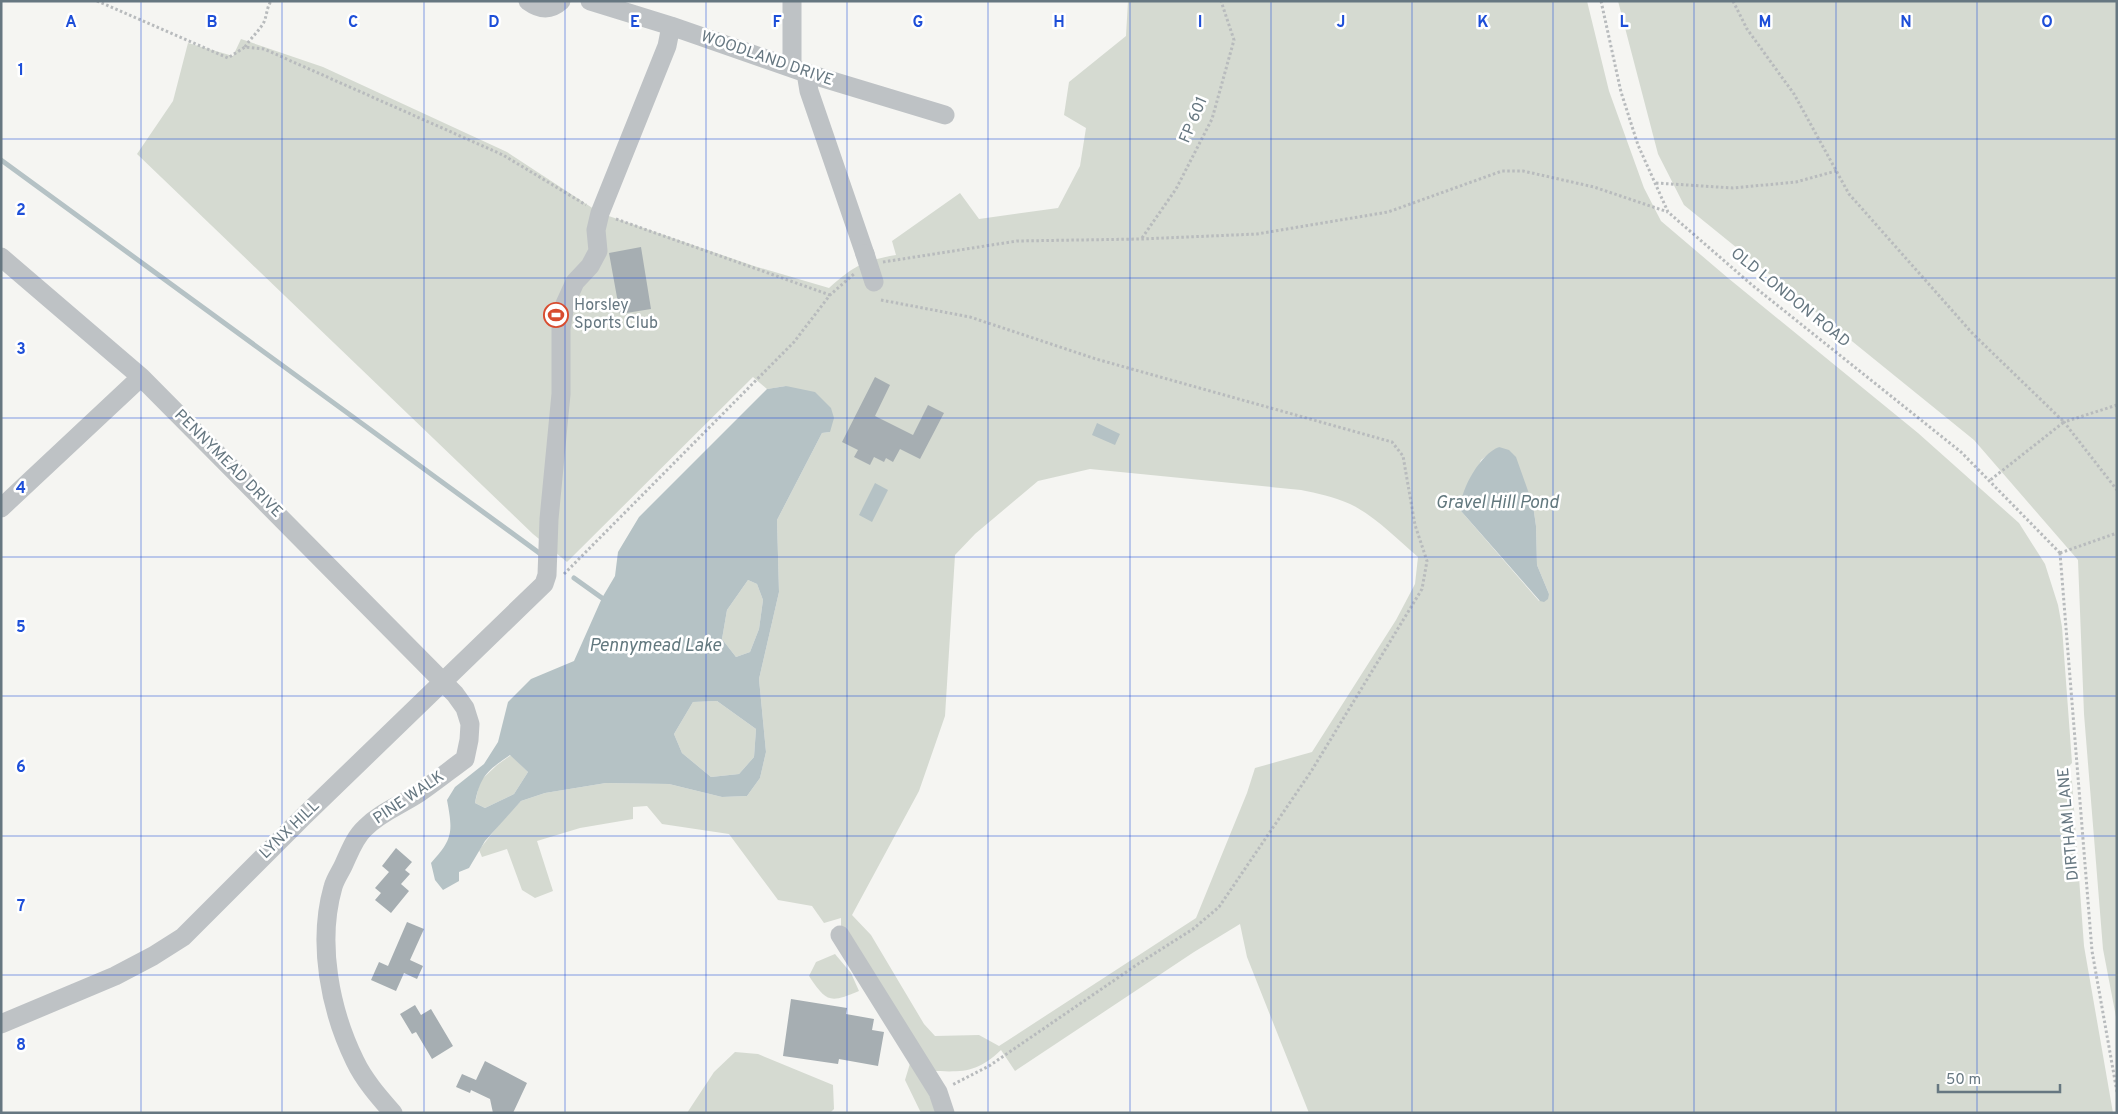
<svg xmlns="http://www.w3.org/2000/svg" width="2118" height="1114" font-family="Overpass,sans-serif">
  <style>
    .green { fill: #d5dad1; fill-rule: evenodd }
    .water { fill: #b5c2c5; fill-rule: evenodd }
    .lines { fill: none; stroke-linecap: round; stroke-linejoin: round }
    .stream { stroke: #b5c2c5; stroke-width: 5 }
    .building { fill: #a6aeb2 }
    .path { stroke: #b8bbbd; stroke-width: 3; stroke-dasharray: 2.5 2.5; stroke-linecap: butt }
    .minor { stroke: #bec2c5; stroke-width: 19 }
    .minor-bridge { stroke: #bec2c5; stroke-width: 19 }
    .grid { fill: none; stroke: #1d4ed8; stroke-width: 1; stroke-opacity: 0.55 }
    .labels { text-anchor: middle; dominant-baseline: central; stroke-width: 5; stroke-linejoin: round; paint-order: stroke }
    .street-label { font-size: 16px; fill: #667781; stroke: #fff }
    .poi-label { font-size: 16px; fill: #667781; stroke: #fff; text-anchor: start }
    .water-label { font-size: 18px; font-style: italic; fill: #62787e; stroke: #fff }
    .grid-label { font-size: 16px; text-anchor: middle; font-weight: bold; fill: #1d4ed8; stroke: #fff; stroke-width: 5; stroke-linejoin: round; paint-order: stroke }
  </style>
  <rect width="100%" height="100%" fill="#f5f5f2"/>
  <!-- green -->
  <path class="green" d="M1128,1h459l22,90 35,97 17,33 67,57 190,155 101,90 26,41 13,41 4,22 10,136 -6,6 1,8 5,4 12,165 29,167h-804l-62,-156 -7,-33 -46,28 -179,119 -14,-21c-24,23 -38,22 -69,21l7,42h-18l-16,-33 7,-23 -71,-114v-25l-17,5 -12,-17 -34,-6 -49,-66 -67,-10 -15,-18 -14,1v12l-53,9 -43,13 16,50 -18,7 -13,-8 -15,-41 -25,8 -3,-7 22,-28 20,-21 24,-8 61,-10 63,1 53,13 25,-1 13,-18 6,-26 -7,-73 20,-87 -2,-72 45,-87 8,-1 -44,-46 -19,3 -14,-12 -186,185 -34,-28 -396,-380 36,-53 15,-58 45,13 8,-17 82,28 184,85 93,61 154,53 75,22c25,-22 33,-27 67,-33l-4,-14 68,-48 19,26 79,-11 22,-42 6,-38 -22,-13 5,-33 57,-46zM1499,447l34,58 3,21 1,39 12,29 -10,7 -78,-90 20,-51zM1090,469l211,21c16,3 33,7 49,14 25,12 47,35 68,53l-3,27 -19,36 -84,132 -57,16 -8,25 -51,125 -197,128 -20,-11 -44,1 -11,-12 -53,-89 -19,-20 67,-124 26,-75 10,-161 20,-21 63,-53z
    M1618,1h499v1021l-14,-73 -19,-235 -6,-154 -104,-120 -290,-235 -26,-51z
    M748,580l9,4 6,16 -4,29 -9,23 -14,5 -14,-18 5,-29z
    M717,701l39,28 -2,28 -15,17 -28,3 -29,-24 -8,-19 19,-32z
    M511,755l17,17 -14,22 -29,14 -10,-5 5,-22 17,-16z
    M835,954l16,19 8,18c-29,12 -32,12 -50,-15l7,-14z
    M735,1052l23,2 75,31 1,24 -4,4h-143l27,-41z"/>
  <!-- water -->
  <path class="water" d="M786,386l29,6 16,16 3,10 -4,14 -8,1 -45,87 2,72 -20,87 7,73 -6,26 -13,18 -25,1 -53,-13 -63,-1 -61,10 -24,8 -36,40 -16,27 -10,4v9l-16,9 -8,-10 -4,-17c22,-24 22,-31 16,-63l8,-13 29,-23 14,-22 10,-40 23,-23 43,-18 28,-63 13,-22 3,-24 21,-35 128,-128zM748,580l9,4 6,16 -4,29 -9,23 -14,5 -14,-18 5,-29zM717,701l39,28 -2,28 -15,17 -28,3 -29,-24 -8,-19 19,-32zM510,755l18,17 -14,22 -29,14 -10,-5c5,-27 13,-33 35,-48z
    M1097,423l23,11 -5,11 -23,-10z
    M1499,447l10,3 7,7 17,48 3,21 1,39 12,29 -1,5 -4,3 -4,-1 -79,-90c-3,-18 19,-57 38,-64z
    M875,483l13,7 -16,32 -13,-7z"/>
  <g class="lines">
    <!-- stream -->
    <path class="stream" d="M1,160l541,395
      M574,578l28,20"/>
  </g>
  <!-- building -->
  <path class="building" d="M641,247l10,62 -31,5 -11,-61z
    M875,377l15,8 -15,31 38,19 15,-30 16,8 -24,46 -20,-10 -7,13 -7,-4 -2,4 -10,-5 -4,8 -16,-8 4,-7 -16,-8z
    M396,848l16,14 -7,8 5,4 -9,10 8,7 -18,22 -16,-13 6,-7 -6,-5 14,-16 -7,-6z
    M407,922l17,7 -14,31 13,6 -6,13 -13,-6 -8,18 -25,-11 8,-18 9,4z
    M791,999l56,9 -1,6 28,5 -2,11 12,2 -6,34 -39,-7 -1,5 -55,-8z
    M415,1005l6,10 10,-6 22,37 -21,13 -16,-27 -4,2 -12,-20z
    M485,1061l42,22 -14,30h-20l-3,-14 -19,-9 -1,3 -14,-6 6,-13 14,6z"/>
  <g class="lines">
    <!-- path -->
    <path class="path" d="M97,1l131,57 17,-11 19,2 239,106 83,50
      M1601,1l20,91 17,53 30,67 84,73 209,167 99,101
      M1733,1l14,28 47,65 55,100 124,140 91,88 -75,59
      M245,47c5,-8 12,-14 18,-23 4,-7 3,-15 8,-23
      M1656,183l77,5 63,-6 40,-11
      M616,219l214,76
      M1142,238l34,-49 36,-70 22,-79 -13,-39
      M883,262l134,-21 124,-2 116,-5 131,-22 114,-41h21l71,16 74,25
      M881,300l89,17 126,42 296,83 11,14 12,69 12,36 -5,28 -110,181 -93,137 -26,22 -55,35 -149,102 -37,19
      M2117,405l-53,17 53,68
      M2060,553l32,398 25,141
      M2060,553l57,-20
      M564,574l230,-232 36,-47 25,-22"/>
    <!-- minor -->
    <path class="minor" d="M528,1c11,8 22,10 33,0
      M590,1l81,25 135,47 139,42
      M792,1v67
      M806,73l3,18 56,163
      M1,257l140,120 314,317 10,14 5,16 -1,16 -4,19c-15,11 -30,23 -46,34 -18,12 -38,19 -54,35 -10,9 -15,23 -21,36 -3,7 -9,15 -11,23 -16,56 -3,123 22,174 9,19 24,36 38,52
      M1,508l140,-131
      M840,935l98,157 7,21
      M1,1024l114,-48 38,-20 30,-19 121,-121 240,-232 3,-9 2,-56 12,-125v-65l4,-25 10,-22 15,-16 8,-15 -2,-21 4,-17 67,-167 4,-20"/>
    <!-- minor-bridge -->
    <path class="minor-bridge" d="M865,254l9,28"/>
  </g>
  <!-- grid -->
  <path class="grid" d="M141,1v1112M282,1v1112M424,1v1112M565,1v1112M706,1v1112M847,1v1112M988,1v1112M1130,1v1112M1271,1v1112M1412,1v1112M1553,1v1112M1694,1v1112M1836,1v1112M1977,1v1112M1,139h2116M1,278h2116M1,418h2116M1,557h2116M1,696h2116M1,836h2116M1,975h2116"/>
  <!-- icons -->
  <defs>
    <symbol id="stadium-ring" viewBox="-11 -11 22 22"><circle r="9.5" fill="#fff" stroke="#d84c2f" stroke-width="1.5"/><path d="M0-5a6.5 5 0 1 0 0 10a6.5 5 0 1 0 0-10ZM-3.5-1.8h7v3.6h-7Z" fill="#d84c2f"/></symbol>
  </defs>
  <g fill-rule="evenodd">
    <use href="#stadium-ring" x="542" y="301" width="28" height="28"/>
  </g>
  <g class="labels">
    <!-- street labels -->
    <g class="street-label">
      <text transform="translate(767 59) rotate(19)">WOODLAND DRIVE</text>
      <text transform="translate(1194 120) rotate(-67)">FP 601</text>
      <text transform="translate(1790 298) rotate(39)">OLD LONDON ROAD</text>
      <text transform="translate(228 464) rotate(45)">PENNYMEAD DRIVE</text>
      <text transform="translate(409 798) rotate(-34)">PINE WALK</text>
      <text transform="translate(2069 824) rotate(-95)">DIRTHAM LANE</text>
      <text transform="translate(290 830) rotate(-44)">LYNX HILL</text>
    </g>
    <!-- poi labels -->
    <g class="poi-label">
      <text x="574" y="306">Horsley<tspan x="574" dy="18">Sports Club</tspan></text>
    </g>
    <!-- water labels -->
    <g class="water-label">
      <text x="1497" y="503">Gravel Hill Pond</text>
      <text x="655" y="646">Pennymead Lake</text>
    </g>
  </g>
  <g class="grid-label">
    <text x="71" y="27">A</text>
    <text x="212" y="27">B</text>
    <text x="353" y="27">C</text>
    <text x="494" y="27">D</text>
    <text x="635" y="27">E</text>
    <text x="777" y="27">F</text>
    <text x="918" y="27">G</text>
    <text x="1059" y="27">H</text>
    <text x="1200" y="27">I</text>
    <text x="1341" y="27">J</text>
    <text x="1483" y="27">K</text>
    <text x="1624" y="27">L</text>
    <text x="1765" y="27">M</text>
    <text x="1906" y="27">N</text>
    <text x="2047" y="27">O</text>
    <text x="21" y="75">1</text>
    <text x="21" y="215">2</text>
    <text x="21" y="354">3</text>
    <text x="21" y="493">4</text>
    <text x="21" y="632">5</text>
    <text x="21" y="772">6</text>
    <text x="21" y="911">7</text>
    <text x="21" y="1050">8</text>
  </g>
  <!-- border -->
  <rect width="2118" height="1114" fill="none" stroke="#667781" stroke-width="5"/>
  <!-- scale -->
  <path d="M1938 1084v8h122v-8" fill="none" stroke="#667781" stroke-width="2.5"/>
  <text x="1946" y="1084" font-size="15" fill="#667781" stroke="#ffffff" stroke-width="4" paint-order="stroke">50 m</text>
</svg>
